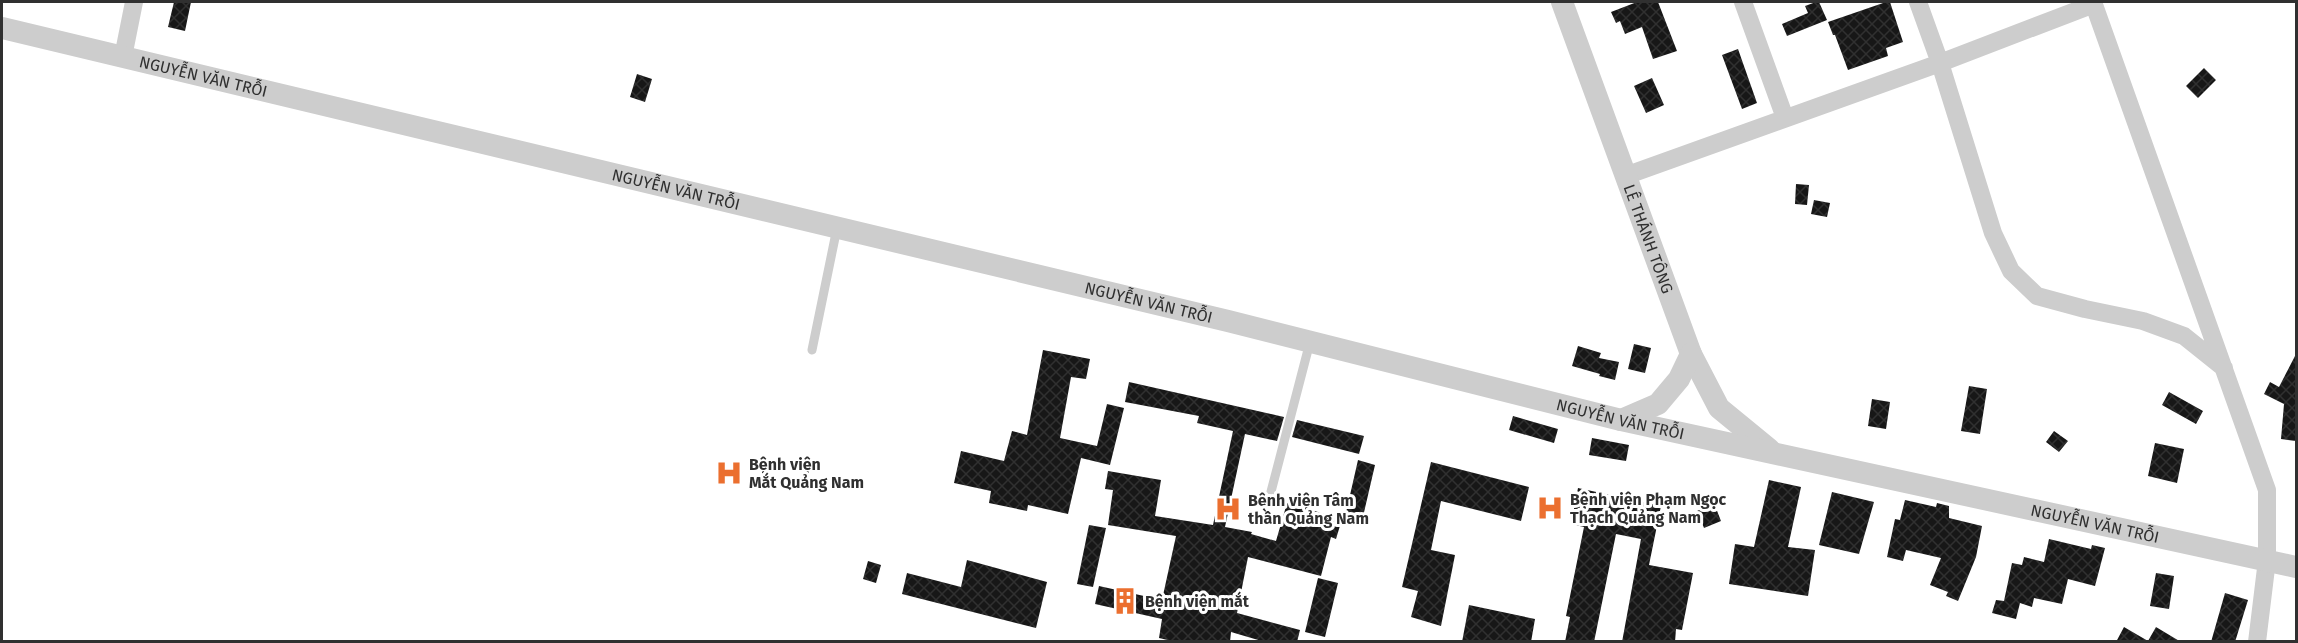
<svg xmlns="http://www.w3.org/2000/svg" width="2298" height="643" font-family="'Fira Sans',sans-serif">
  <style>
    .building { fill: url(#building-cross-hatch) }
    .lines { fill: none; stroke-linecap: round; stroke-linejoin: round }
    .service { stroke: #cdcdcd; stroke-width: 9 }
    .minor { stroke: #cdcdcd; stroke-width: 18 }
    .tertiary { stroke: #cdcdcd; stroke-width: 22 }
    .labels { text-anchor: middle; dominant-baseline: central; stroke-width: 6; stroke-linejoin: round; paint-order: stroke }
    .street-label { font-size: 16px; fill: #303030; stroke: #fff }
    .poi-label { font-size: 16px; font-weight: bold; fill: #303030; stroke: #fff; text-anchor: start }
  </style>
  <defs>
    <pattern id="building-cross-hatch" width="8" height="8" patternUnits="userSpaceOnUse" patternTransform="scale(1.5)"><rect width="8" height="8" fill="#171717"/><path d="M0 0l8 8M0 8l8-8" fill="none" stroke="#303030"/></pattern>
  </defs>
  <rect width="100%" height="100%" fill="#fff"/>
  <!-- building -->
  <path class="building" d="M174,2h17l-6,29 -17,-4z
    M1637,2h21l19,49 -24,8 -11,-32 -17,7 -5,-13 -4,2 -5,-11z
    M1816,2h3l8,18 -40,16 -5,-12 26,-11 -3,-7z
    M1886,2h4l13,40 -17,6 2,8 -40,14 -13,-35h-2l-5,-13z
    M1738,49l19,54 -15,6 -20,-54z
    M2204,68l12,12 -18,18 -12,-12z
    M637,74l15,5 -7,23 -15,-5z
    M1652,78l12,27 -18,8 -12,-27z
    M1796,184l13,1 -2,20 -12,-1z
    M1814,200l16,3 -3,14 -16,-3z
    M1634,344l17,4 -6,25 -17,-4z
    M1578,346l23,7 -2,5 20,4 -4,18 -16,-4 1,-2 -28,-8z
    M1043,350l47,9 -4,20 -15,-2 -11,61 37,8 10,-42 17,4 -14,57 -29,-7 -13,56 -40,-9 -1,6 -38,-8 2,-12 -37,-8 7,-32 43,10 8,-30 15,4z
    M2296,354v87l-15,-2 3,-35 -20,-10 6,-12 9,5z
    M1129,382l155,35 -7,24 -32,-7 -20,93 27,5 -1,2 25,7 11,-38 55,16 -6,20 -5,-2 -10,39 -73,-19 -11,56 63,17 -3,12h-32l-34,-10 -1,10h-54l-17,-4 3,-19 -67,-15 4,-18 63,14 14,-64 -68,-11 5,-35 -8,-1 3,-18 53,9 -6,36 58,9 20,-94 -36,-8 2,-7 -74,-14z
    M1969,386l18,3 -7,45 -19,-3z
    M2169,392l34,19 -7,13 -34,-19z
    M1872,399l18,3 -4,27 -18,-3z
    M1513,416l45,13 -4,14 -45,-13z
    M1297,420l67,16 -5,18 -67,-17z
    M2054,431l14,10 -9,11 -13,-10z
    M1592,438l37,7 -3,16 -37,-6z
    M2155,443l29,6 -7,34 -29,-7z
    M1358,460l17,5 -13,56 -17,-4z
    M1431,462l98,25 -8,34 -80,-20 -10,49 24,5 -14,71 -30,-9 7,-26 -16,-4z
    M1769,480l32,7 -13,60 27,3 -7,46 -79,-12 6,-40 19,3z
    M1578,488l83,18 -12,59 44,8 -11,57 -6,-1 -1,13h-53l19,-103 -25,-5 -22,108h-29l5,-25 -4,-1 18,-89 -13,-3z
    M1832,492l42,10 -15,52 -40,-9z
    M1905,500l31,7 1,-4 12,3v12l33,8 -6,31 -18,44 -12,-5 2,-4 -18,-7 11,-27 -35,-8 -3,11 -16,-4 8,-38 5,1z
    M1714,503l7,18 -17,7 -7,-17z
    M1089,525l17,3 -13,59 -16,-3z
    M2049,539l42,10 1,-4 13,3 -10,38 -27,-7 -6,25 -28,-6 -2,9 -12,-4 -4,16 -24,-6 4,-13 8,1 8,-38 10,2 2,-8 20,5z
    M967,560l80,22 -11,46 -134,-34 5,-21 54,14z
    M868,561l13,4 -5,18 -13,-4z
    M2156,573l18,3 -5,33 -19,-3z
    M1318,578l20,5 -13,54 -20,-5z
    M2225,593l23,7 -13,42h-24z
    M1469,605l66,14 -4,23h-69z
    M2124,627l24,14 8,-14 25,15h-65z"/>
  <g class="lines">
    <!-- service -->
    <path class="service" d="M812,350l25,-122
      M1267,507l43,-165"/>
    <!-- minor -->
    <path class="minor" d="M1743,2l42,116
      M1918,2l22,61 53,170 18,38 26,25 48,13 58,12 41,15 40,32
      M2093,2l174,488v70l-10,82
      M123,57l11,-55
      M1625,176l315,-113 154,-59"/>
    <!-- tertiary -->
    <g class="tertiary">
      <path id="s1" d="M1562,2l129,352 28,54 50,41"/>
      <path id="s2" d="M2,28l1226,293 393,99 675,147"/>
      <path d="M1621,420l37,-16 21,-25 12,-25"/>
    </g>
  </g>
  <!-- icons -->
  <defs>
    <symbol id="hospital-bare" viewBox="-9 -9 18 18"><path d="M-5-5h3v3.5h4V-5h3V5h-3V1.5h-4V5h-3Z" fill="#eb6f2f" stroke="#fff" stroke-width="2.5" paint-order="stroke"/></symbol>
    <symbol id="building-bare" viewBox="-9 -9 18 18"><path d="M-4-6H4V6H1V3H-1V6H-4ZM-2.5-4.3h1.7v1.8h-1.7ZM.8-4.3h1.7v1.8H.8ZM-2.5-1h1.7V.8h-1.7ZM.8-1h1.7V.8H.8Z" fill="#eb6f2f" stroke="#fff" stroke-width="2.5" paint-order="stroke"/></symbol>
  </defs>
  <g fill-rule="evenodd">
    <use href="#hospital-bare" x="710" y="454" width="38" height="38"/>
    <use href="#hospital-bare" x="1531" y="489" width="38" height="38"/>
    <use href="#hospital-bare" x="1209" y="490" width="38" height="38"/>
    <use href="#building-bare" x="1106" y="582" width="38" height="38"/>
  </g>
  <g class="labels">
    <!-- street labels -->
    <g class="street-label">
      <text stroke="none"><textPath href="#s2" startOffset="207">NGUYỄN VĂN TRỖI</textPath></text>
      <text stroke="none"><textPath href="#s2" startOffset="693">NGUYỄN VĂN TRỖI</textPath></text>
      <text stroke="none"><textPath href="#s1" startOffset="252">LÊ THÁNH TÔNG</textPath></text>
      <text stroke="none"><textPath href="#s2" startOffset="1179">NGUYỄN VĂN TRỖI</textPath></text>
      <text stroke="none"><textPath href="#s2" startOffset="1665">NGUYỄN VĂN TRỖI</textPath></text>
      <text stroke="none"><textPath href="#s2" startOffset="2151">NGUYỄN VĂN TRỖI</textPath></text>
    </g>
    <!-- poi labels -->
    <g class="poi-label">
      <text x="749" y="464">Bệnh viện<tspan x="749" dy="18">Mắt Quảng Nam</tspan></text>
      <text x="1570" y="499">Bệnh viện Phạm Ngọc<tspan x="1570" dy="18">Thạch Quảng Nam</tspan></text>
      <text x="1248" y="500">Bệnh viện Tâm<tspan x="1248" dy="18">thần Quảng Nam</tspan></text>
      <text x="1145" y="601">Bệnh viện mắt</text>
    </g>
  </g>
  <!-- border -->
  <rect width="2298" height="643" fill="none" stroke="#303030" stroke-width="6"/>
</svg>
